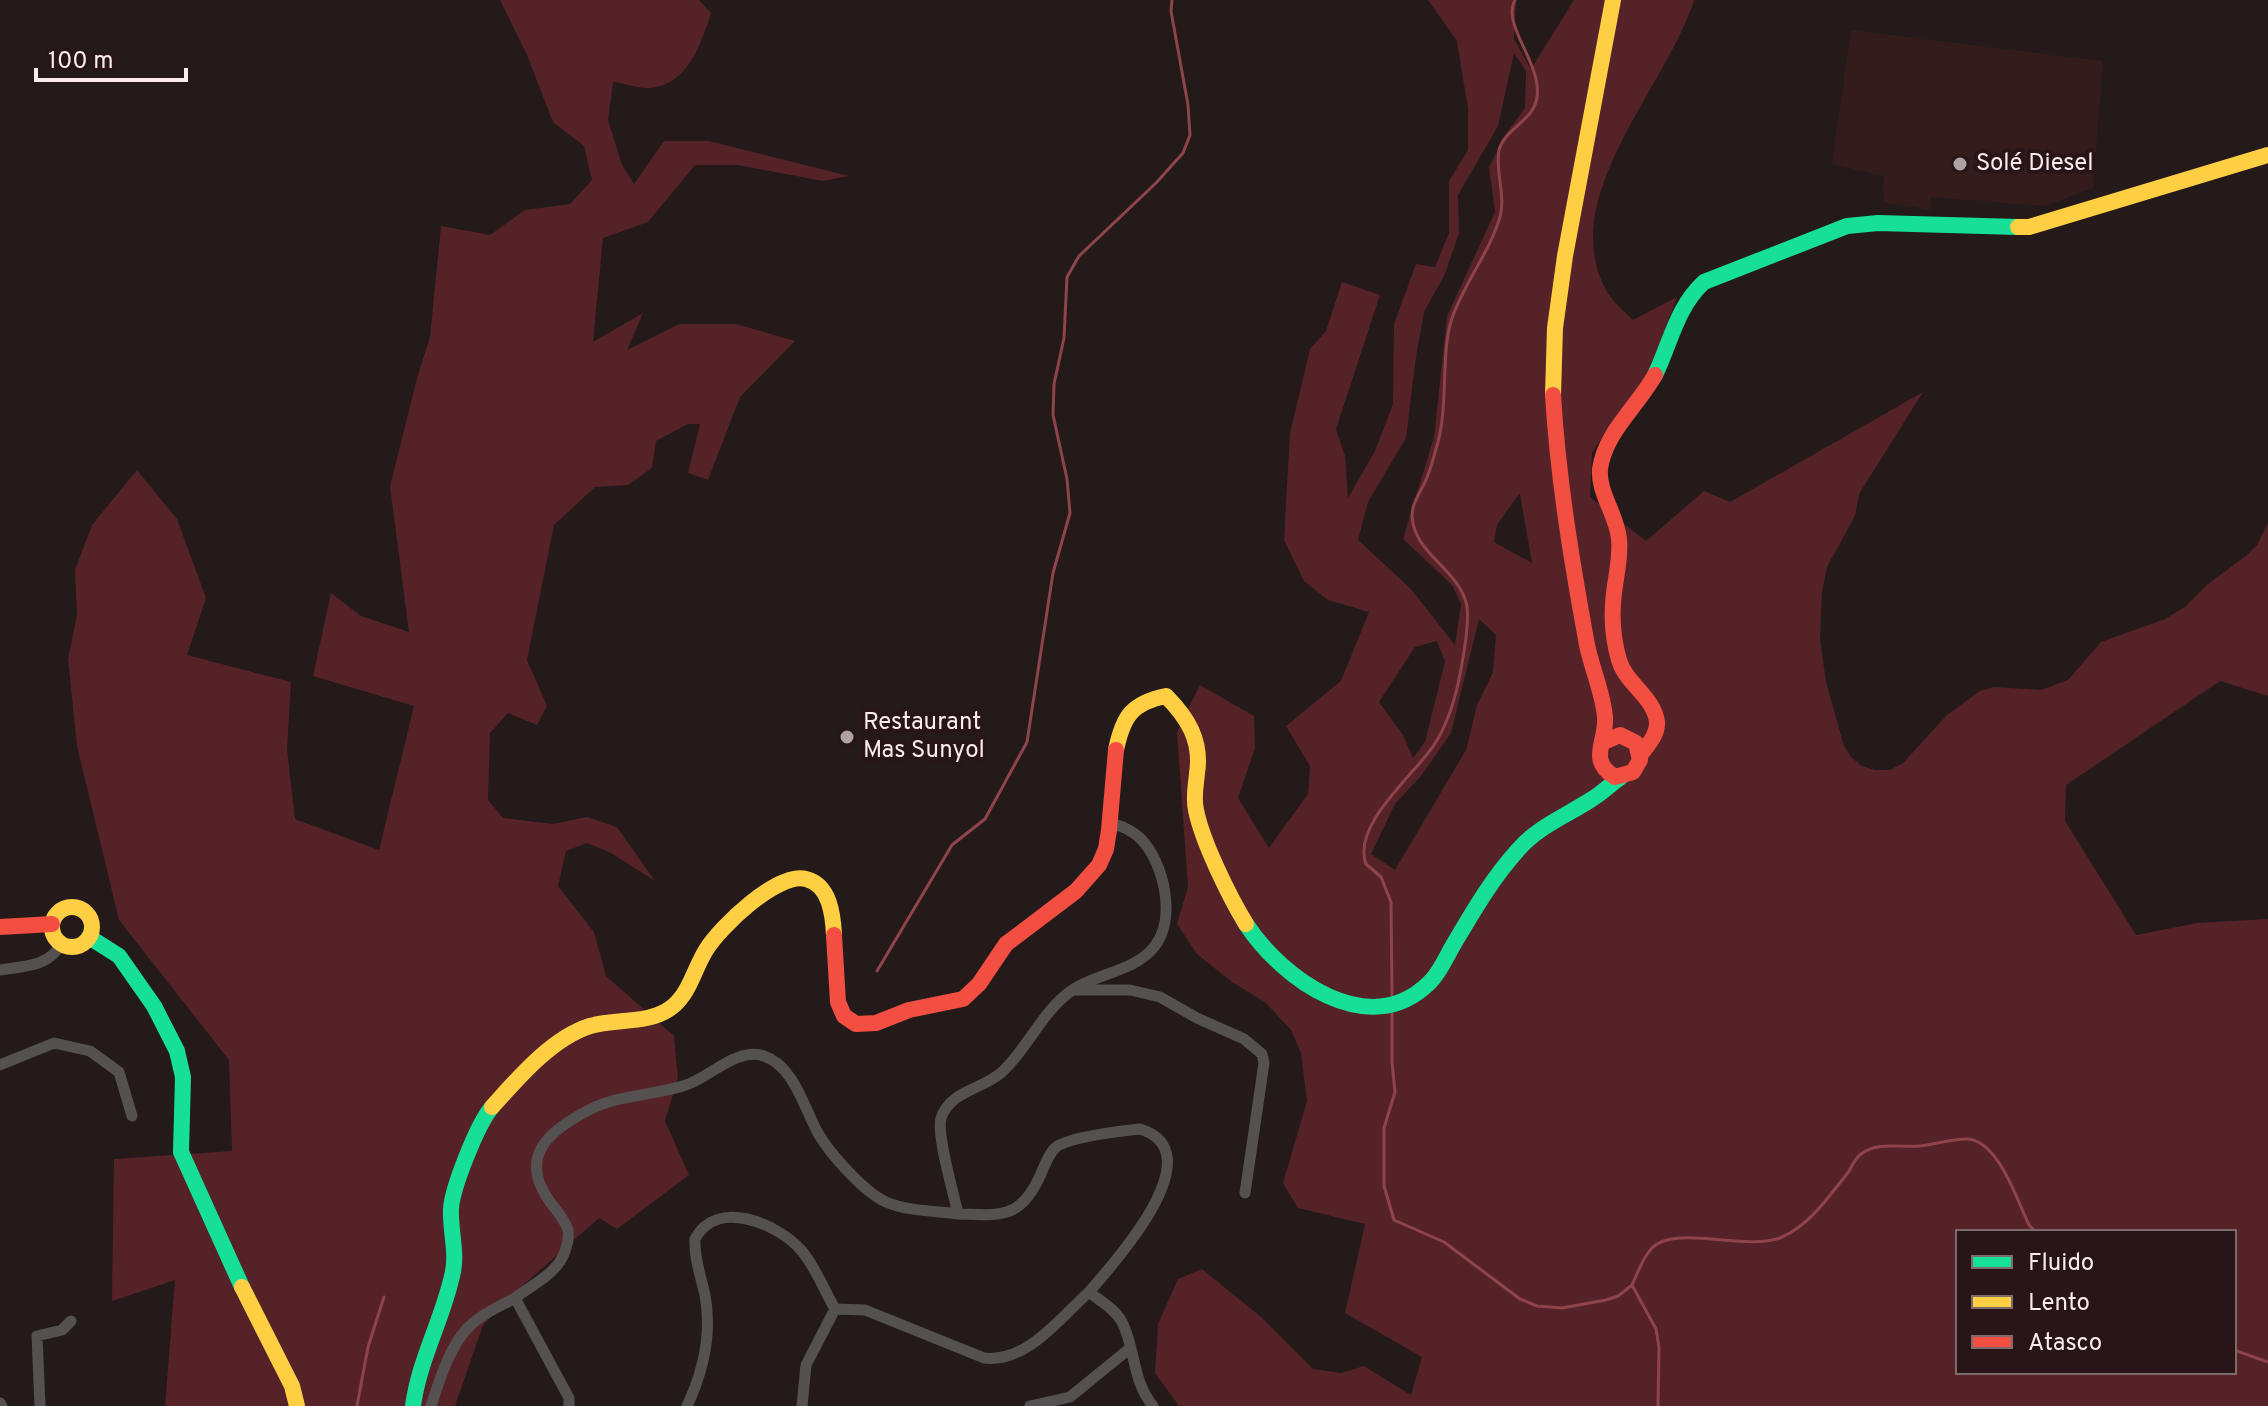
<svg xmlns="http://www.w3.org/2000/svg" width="2268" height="1406" font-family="Overpass,sans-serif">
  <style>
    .built { fill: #341c1d }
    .green { fill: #552228; fill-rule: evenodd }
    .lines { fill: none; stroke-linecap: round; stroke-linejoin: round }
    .stream { stroke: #8f444b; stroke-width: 3 }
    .street { stroke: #555151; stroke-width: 11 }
    .fast { stroke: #16e098; stroke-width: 16 }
    .slow { stroke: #ffcf43; stroke-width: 16 }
    .jam { stroke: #f24e42; stroke-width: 16 }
    .poi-dot { fill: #afa2a2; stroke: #291517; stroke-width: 3 }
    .labels { text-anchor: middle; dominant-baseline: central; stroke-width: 8; stroke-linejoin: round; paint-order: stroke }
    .poi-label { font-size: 24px; fill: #faebec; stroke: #291517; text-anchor: start }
  </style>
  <rect width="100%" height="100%" fill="#241a1a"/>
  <!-- built -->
  <path class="built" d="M1851,30l252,31 -10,127 -48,18 -114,-9 -1,13 -47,-8 1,-26 -52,-12z"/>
  <!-- green -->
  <path class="green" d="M500,0h199l12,13c-10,30 -22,71 -60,75 -12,1 -27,-5 -38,-6l-5,38 14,45 12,19 30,-43h45l140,35 -26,5 -85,-16h-43l-47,57 -45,16 -10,104 50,-29 -16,37 52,-26h57l59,17 -55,56 -32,83 -20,-7 12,-49h-12l-32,17 -4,27 -24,17 -33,2 -41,38 -27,135 20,46 -10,19 -29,-12 -18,20 -2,67 15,18 50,6 34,-7 30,10 38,54 -44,-28 -24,-10 -21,8 -8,35 36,46 12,44 68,60 4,42 -13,43 24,54 -72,54 -18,-11 -88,78 -28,29 -28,81h-290l10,-126 -63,21 2,-142 118,-8 -3,-91 -110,-140 -42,-174 -9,-87 9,-44 -2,-45 17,-45 45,-55 40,49 29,79 -19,57 104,27 -4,67 8,70 84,31 35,-144 -101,-30 18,-83 30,23 48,16 -19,-146 27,-108 13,-41 11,-111 49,9 35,-25 45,-6 22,-24 -8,-34 -31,-24 -26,-67z
    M1428,0h88l-2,39 17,30 43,-69h120c-26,85 -137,196 -89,288 6,13 18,22 28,32l44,-23 -30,81 -30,36 -25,39 -2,44 56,44 58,-50 26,11 193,-110 -64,102 -4,22 -28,51 -5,25 -2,47 6,43 18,64 7,11 11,9 13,4h15l13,-7 44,-48 33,-24 14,-4 47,3 27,-10 33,-38 64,-23 21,-13 22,-22 39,-29 10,-10 11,-22v173l-48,-15 -154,104 -1,36 71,114 61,-12 71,-4v487h-1089l-24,-33 3,-49 20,-45 24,-10 59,48 52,52 28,4 23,-7 47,29 11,-38 -77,-44 20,-89 -67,-16 -15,-25 24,-82 -6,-48 -10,-23 -25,-27 -34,-21 -35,-28 -20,-30 11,-37 -11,-155 23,-47 54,31 1,32 -17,50 31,50 39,-54 2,-28 -24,-40 55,-45 28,-69 -41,-12 -24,-19 -20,-41 6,-107 20,-84 16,-18 16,-49 38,13 -44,134 9,27 3,42 27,-47 18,-47 1,-80 22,-60 19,3 14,-34v-52l19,-31v-41l-11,-68zM1514,53l12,18 -1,37 -19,26 -17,33 6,45 -48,104 -13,121 -31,102 49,46 9,19 -6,41 -44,-56 -53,-49 10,-38 38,-64 10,-81 8,-45 21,-38 14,-41 -1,-38 40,-69zM1519,494h1l12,69 -38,-21 3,-17zM1479,619l17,16 -3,37 -16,33 -11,45 -71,120 -24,-16 24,-50 26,-28 30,-43zM1437,641l8,21 -20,80 -12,16 -10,-23 -24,-33 36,-55zM1958,1232h276v140h-276z"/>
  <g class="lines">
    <!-- stream -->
    <path class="stream" d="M877,971l75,-126 33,-26 42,-77 26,-169 17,-60 -3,-34 -14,-64 1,-31 10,-46 3,-61 12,-21 77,-73 27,-30 7,-18 -2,-30 -17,-94 1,-11
      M1392,995l-1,-93 -10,-25 -15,-13c-15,-40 52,-92 70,-122 19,-31 25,-69 30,-104 1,-11 3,-26 0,-36 -10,-34 -52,-49 -54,-86 0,-13 8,-23 13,-34 6,-12 9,-27 13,-40 10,-37 3,-86 13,-121 11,-35 39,-69 49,-104 6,-21 -5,-46 -1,-67 6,-22 35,-29 38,-53 5,-34 -36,-72 -22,-97
      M1392,1011v51l3,30 -11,36v58l10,34 50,22 76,57 17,7 25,2 44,-8 12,-4 14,-11 24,44 3,18 -1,59
      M1632,1285c6,-12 10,-27 20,-37 23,-24 95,4 130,-11 28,-12 47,-41 65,-63 5,-7 7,-15 14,-20 18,-13 38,-6 59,-8 15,-1 33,-8 48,-7 31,3 49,61 61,86l7,7
      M2234,1350l34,12
      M357,1406l11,-59 16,-50"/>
    <!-- street -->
    <path class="street" d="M1109,822c12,4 23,8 32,17 23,24 36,80 13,108 -19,24 -55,26 -80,42 -31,20 -45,58 -72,83 -20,18 -51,18 -61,46 -5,16 13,76 17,96 42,1 62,6 82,-38 4,-9 8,-21 15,-28 12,-11 67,-17 85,-19 75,23 -25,133 -51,163 11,9 26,17 33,30 14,28 10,59 31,84
      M0,970c23,-4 49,-3 61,-26
      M1075,990h55l30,7 37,21 47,21 18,15 2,9 -19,130
      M0,1065l54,-22 36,8 29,21 13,44
      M515,1298c14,-11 33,-20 43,-34 6,-7 12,-24 10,-34 -3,-11 -14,-22 -20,-31 -29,-43 1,-68 39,-88 31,-17 66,-15 99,-26 24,-8 51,-38 78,-29 30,10 40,52 54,77 12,21 46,59 68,69 21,9 49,9 72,12
      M835,1309l30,1 119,48c43,5 75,-39 105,-66
      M0,1403l2,3
      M40,1406l-3,-70 25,-6 9,-9
      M431,1406c8,-25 20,-64 40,-81 12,-12 30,-19 44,-27l54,100v8
      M687,1406c16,-34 25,-73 18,-111 -4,-18 -11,-37 -10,-56 21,-41 82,-16 106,11 14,16 23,40 34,59l-29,56 -4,41
      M1030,1406l40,-9 59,-48"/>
    <!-- fast -->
    <path class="fast" d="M1655,375c16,-33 21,-67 49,-93l143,-56 31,-3 140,4
      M1246,924c36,55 123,118 183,59 11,-10 18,-28 26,-41 19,-32 37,-63 62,-91 20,-24 49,-35 75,-52 10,-6 19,-15 29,-22
      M89,937l30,19 35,50 23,45 6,26 -2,75 61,135
      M413,1406c6,-46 29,-85 39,-130 6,-22 -2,-44 -1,-67 1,-21 27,-86 41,-102"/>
    <!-- slow -->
    <path class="slow" d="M2018,227h11l239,-72
      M1553,395l2,-67 10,-72 48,-256
      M1116,750c7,-34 16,-47 50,-54 22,22 36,45 31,77 -1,13 -4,24 -1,37 6,31 33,86 50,114
      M52 927a20 20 0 1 1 40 0a20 20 0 1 1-40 0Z
      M492,1107c26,-29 60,-69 98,-81 26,-8 59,-1 82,-19 18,-14 22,-38 34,-57 14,-23 71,-78 100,-71 24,6 27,36 28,56
      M242,1287l50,99 5,20"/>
    <!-- jam -->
    <path class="jam" d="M1553,395c5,84 19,168 34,250 5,24 16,48 18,72 2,25 -18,43 10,60l18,-5 7,-12 -4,-17 -16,-8 -16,7
      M1641,754c7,-9 17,-20 16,-32 -3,-25 -31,-38 -38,-62 -6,-21 -8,-44 -5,-67 2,-18 7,-36 5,-54 -2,-24 -21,-46 -19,-70 5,-37 38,-63 55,-94
      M0,927l52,-3
      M834,935l4,67 6,14 12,8 20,-1 33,-13 54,-11 16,-15 27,-40 70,-53 23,-26 7,-16 3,-19 7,-80"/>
  </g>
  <!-- markers -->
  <g class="poi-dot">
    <circle cx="1960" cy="164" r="8"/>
    <circle cx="847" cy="737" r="8"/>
  </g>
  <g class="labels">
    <!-- poi labels -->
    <g class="poi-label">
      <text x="1976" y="164">Solé Diesel</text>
      <text x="863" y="723">Restaurant<tspan x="863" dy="28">Mas Sunyol</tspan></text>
    </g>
  </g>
  <!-- legend -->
  <rect x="1956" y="1230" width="280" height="144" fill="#291517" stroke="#7d6b6c" stroke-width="2"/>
  <rect x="1972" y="1256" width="40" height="12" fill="#16e098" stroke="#7d6b6c" stroke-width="2"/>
  <text x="2028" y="1270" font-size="24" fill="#faebec">Fluido</text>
  <rect x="1972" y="1296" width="40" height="12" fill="#ffcf43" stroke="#7d6b6c" stroke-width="2"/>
  <text x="2028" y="1310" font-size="24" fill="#faebec">Lento</text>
  <rect x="1972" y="1336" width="40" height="12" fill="#f24e42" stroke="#7d6b6c" stroke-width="2"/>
  <text x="2028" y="1350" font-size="24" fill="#faebec">Atasco</text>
  <!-- scale -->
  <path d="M36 68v12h150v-12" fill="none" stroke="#faebec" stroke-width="4"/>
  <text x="48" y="68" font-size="24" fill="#faebec" stroke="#291517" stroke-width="6" paint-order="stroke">100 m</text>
</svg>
